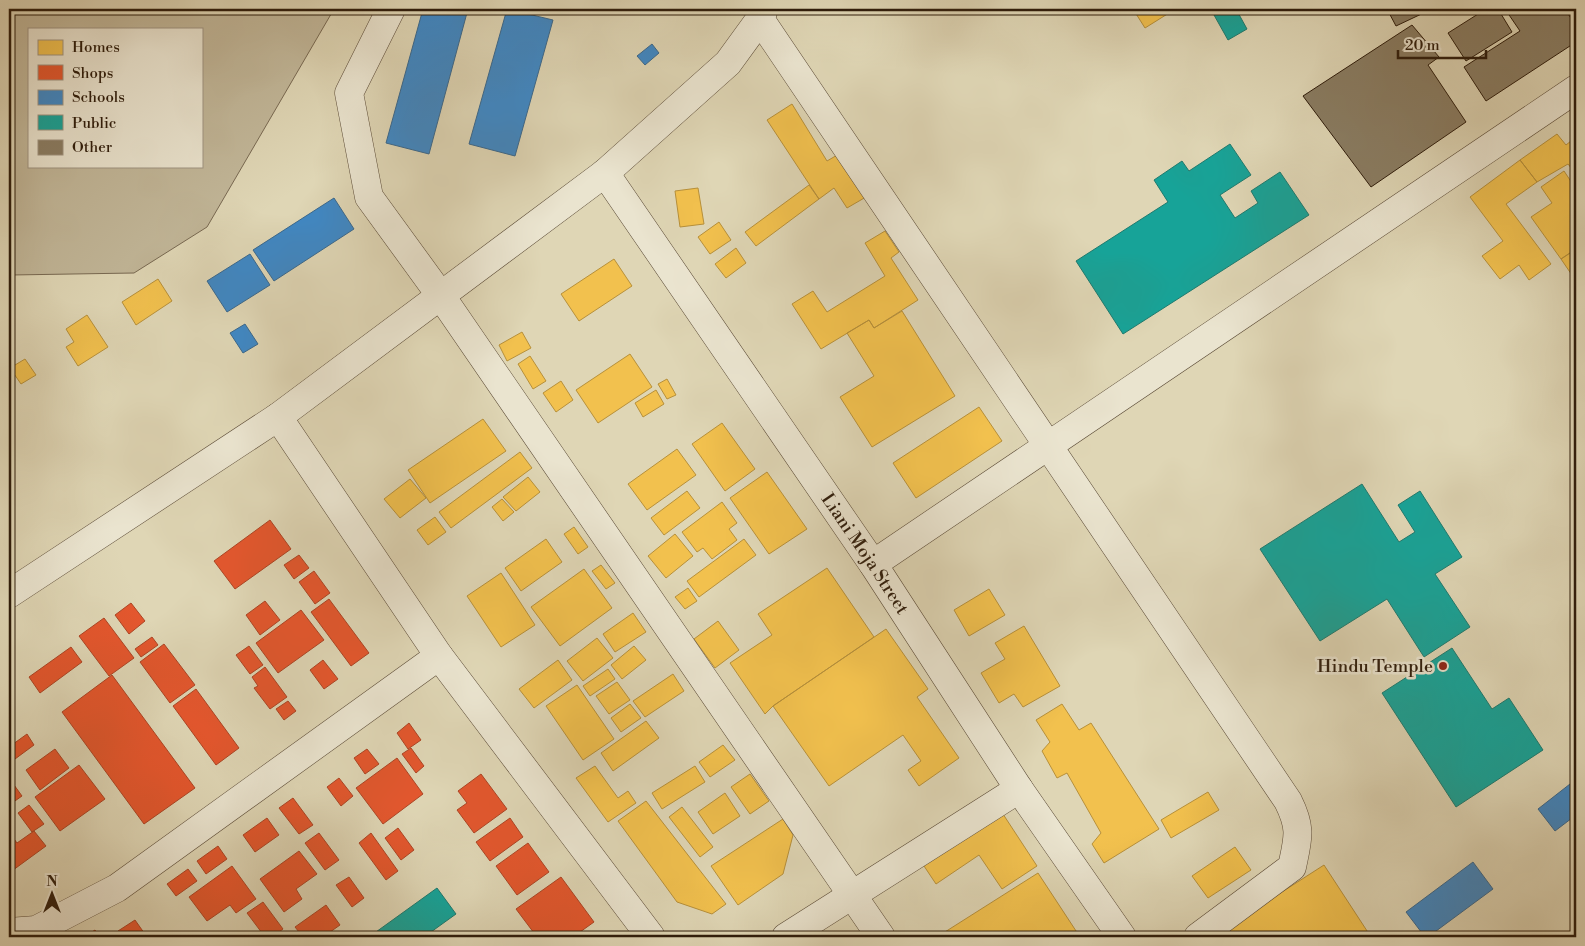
<svg xmlns="http://www.w3.org/2000/svg" width="1585" height="946" font-family="'Libre Bodoni',serif">
  <style>
    .green { fill: #c1b698; stroke: #786952; fill-rule: evenodd }
    .homes { fill: #f2c14e; stroke: #b7903a }
    .shops { fill: #e4572e; stroke: #ad4524 }
    .schools { fill: #3f88c5; stroke: #3a688d }
    .public { fill: #17a398; stroke: #1e7a6e }
    .building { fill: #8a7d63; stroke: #2e1c0b }
    .lines { fill: none; stroke-linecap: round; stroke-linejoin: round }
    .minor-casing { stroke: #5a4a36; stroke-width: 29 }
    .minor { stroke: #eae4cf; stroke-width: 28 }
    .poi-dot { fill: #8f2418; stroke: #eae4cf; stroke-width: 2 }
    .labels { text-anchor: middle; dominant-baseline: central; stroke-width: 5; stroke-linejoin: round; paint-order: stroke }
    .street-label { font-size: 18px; fill: #2e1c0b; stroke: #eae4cf }
    .poi-label { font-size: 18px; fill: #2e1c0b; stroke: #eae4cf; text-anchor: end }
  </style>
  <rect width="100%" height="100%" fill="#dfd6b5"/>
  <filter id="stains"><feTurbulence type="fractalNoise" baseFrequency=".004" numOctaves="4"/><feColorMatrix values="0 0 0 0 .2 0 0 0 0 .09 0 0 0 0 .02 0 0 0 .5 -.17"/></filter>
  <radialGradient id="worn" r=".72"><stop offset=".6" stop-color="#630" stop-opacity="0"/><stop offset="1" stop-color="#630" stop-opacity=".3"/></radialGradient>
  <!-- green -->
  <path class="green" d="M9,9h325l-127,218 -73,46 -123,2 -2,-2zM29,29h172v137h-172z"/>
  <!-- homes -->
  <path class="homes" d="M1133,9h34l2,4 -24,15z
    M792,104l35,57 12,-7 27,43 -19,11 -13,-20 -15,11 -52,-79z
    M1557,134l9,11 10,-8v37l-8,-10 -31,18 -17,-22z
    M1520,160l17,22 -31,22 45,60 -22,16 -10,-15 -19,14 -18,-23 21,-15 -33,-44z
    M1564,171l12,18v60l-15,10 -30,-42 21,-14 -11,-16z
    M809,185l10,14 -63,47 -11,-14z
    M698,188l6,36 -24,3 -5,-36z
    M719,222l12,18 -21,14 -12,-17z
    M885,231l14,21 -8,6 27,42 -44,28 -5,-8 -48,29 -29,-45 21,-13 14,21 58,-36 -20,-33z
    M736,248l10,15 -20,15 -11,-14z
    M1576,249v32l-15,-22z
    M614,259l18,27 -53,35 -18,-27z
    M158,279l14,22 -36,24 -14,-23z
    M902,311l53,85 -83,51 -32,-50 34,-21 -27,-43 22,-13 5,8z
    M87,315l21,32 -30,19 -12,-19 8,-5 -8,-13z
    M522,332l9,16 -24,13 -8,-16z
    M630,354l22,33 -54,36 -22,-33z
    M530,356l16,25 -13,8 -15,-25z
    M25,359l11,16 -15,9 -11,-16z
    M667,379l9,16 -9,4 -9,-15z
    M561,381l12,19 -17,12 -13,-19z
    M656,390l8,14 -21,13 -8,-14z
    M979,407l23,34 -86,57 -23,-35z
    M483,419l23,32 -76,52 -22,-33z
    M722,423l33,46 -30,22 -33,-47z
    M677,449l19,26 -49,35 -19,-26z
    M520,452l12,16 -81,60 -12,-16z
    M767,472l40,57 -38,25 -39,-56z
    M528,477l12,15 -24,19 -13,-14z
    M410,479l16,19 -26,20 -16,-19z
    M687,491l13,17 -36,27 -13,-17z
    M502,499l12,13 -11,9 -11,-14z
    M722,502l15,21 -8,6 8,11 -25,19 -9,-11 -6,4 -15,-20z
    M435,517l11,15 -18,13 -11,-15z
    M574,527l14,20 -10,7 -14,-20z
    M675,534l18,22 -27,22 -18,-22z
    M546,539l16,23 -41,29 -16,-23z
    M744,539l12,16 -57,42 -12,-16z
    M601,565l14,18 -9,6 -14,-18z
    M827,568l47,69 -101,69 -8,8 -35,-51 42,-28 -14,-21z
    M584,569l28,39 -52,38 -29,-39z
    M501,573l34,52 -34,22 -34,-51z
    M688,588l9,13 -12,8 -10,-12z
    M989,589l16,26 -36,21 -15,-26z
    M633,613l13,19 -31,20 -12,-18z
    M718,621l21,29 -24,18 -21,-29z
    M1024,626l36,60 -37,21 -9,-13 -15,9 -18,-30 24,-14 -10,-16z
    M886,629l42,60 -11,8 42,61 -40,28 -11,-16 13,-9 -18,-26 -74,51 -56,-80z
    M597,638l16,20 -30,23 -16,-20z
    M634,646l12,14 -24,19 -11,-14z
    M558,660l14,20 -38,28 -15,-19z
    M608,669l7,10 -25,17 -7,-10z
    M673,674l11,17 -39,26 -12,-16z
    M617,682l13,18 -21,14 -13,-18z
    M577,685l37,54 -31,21 -37,-54z
    M630,704l11,14 -20,14 -10,-14z
    M1062,704l17,26 12,-7 68,106 -55,34 -12,-19 9,-11 -34,-60 -10,5 -15,-27 8,-9 -14,-22z
    M646,721l13,17 -46,33 -12,-18z
    M723,745l12,15 -25,17 -11,-15z
    M595,766l23,32 10,-7 8,12 -28,19 -32,-44z
    M695,766l10,16 -43,27 -10,-16z
    M750,774l19,27 -19,13 -19,-27z
    M1208,792l11,18 -48,28 -10,-18z
    M725,793l15,23 -27,18 -15,-22z
    M646,801l80,103 -14,10 -35,-12 -59,-81z
    M682,807l31,40 -13,10 -31,-40z
    M1001,811l36,55 -35,23 -23,-34 -43,29 -14,-21z
    M783,819l10,16 -10,39 -45,31 -27,-39z
    M1235,847l16,23 -43,28 -16,-22z
    M1324,865l47,72h-159z
    M1038,873l42,64h-143z"/>
  <!-- shops -->
  <path class="shops" d="M270,520l21,29 -56,40 -21,-28z
    M299,555l10,13 -15,11 -10,-14z
    M314,571l16,22 -15,11 -16,-22z
    M329,599l40,54 -18,13 -40,-54z
    M265,601l15,19 -20,15 -14,-20z
    M131,603l14,18 -16,13 -14,-19z
    M301,610l23,30 -46,33 -22,-30z
    M104,618l30,40 -25,18 -30,-40z
    M152,637l6,8 -17,12 -6,-8z
    M164,644l31,41 -25,18 -30,-41z
    M249,646l14,19 -13,9 -14,-19z
    M71,647l11,15 -42,31 -11,-16z
    M323,660l15,19 -14,10 -14,-19z
    M265,667l22,30 -17,12 -16,-21 4,-2 -6,-9z
    M112,675l83,113 -51,36 -82,-112z
    M196,689l43,59 -23,17 -43,-59z
    M288,701l8,10 -12,9 -8,-11z
    M409,723l12,17 -13,9 -11,-16z
    M27,734l7,11 -19,14 -6,-12z
    M411,748l13,18 -8,7 -14,-19z
    M55,749l14,19 -29,22 -14,-20z
    M367,749l12,15 -14,10 -11,-16z
    M397,758l26,36 -40,30 -27,-36z
    M79,765l26,34 -45,32 -25,-34z
    M481,774l26,35 -33,24 -17,-23 10,-7 -9,-12z
    M9,778l13,18 -10,7 -3,-5z
    M339,778l14,18 -12,10 -14,-19z
    M293,798l20,27 -14,9 -20,-26z
    M29,805l15,19 -12,8 -14,-19z
    M267,818l12,17 -24,17 -12,-17z
    M510,818l13,19 -33,24 -14,-19z
    M398,828l16,22 -13,10 -16,-22z
    M34,831l12,15 -37,27v-41l8,11z
    M319,833l20,27 -14,10 -20,-27z
    M371,833l27,38 -12,9 -27,-37z
    M528,843l21,29 -32,23 -21,-29z
    M218,846l9,13 -21,15 -9,-13z
    M299,851l18,23 -21,15 6,10 -18,13 -24,-33z
    M232,866l24,33 -20,14 -6,-8 -23,16 -18,-24z
    M188,869l9,12 -21,15 -9,-12z
    M349,877l15,21 -12,9 -16,-22z
    M561,877l33,45 -21,15h-36l-21,-28z
    M263,902l20,27 -11,8h-7l-18,-24z
    M326,905l14,20 -17,12h-20l-8,-10z
    M135,920l12,17h-24l-5,-6z
    M95,930l5,7h-16z"/>
  <!-- schools -->
  <path class="schools" d="M423,9h45l-39,145 -43,-11z
    M507,9l46,11 -38,136 -46,-12z
    M652,44l7,9 -14,12 -8,-9z
    M334,198l20,31 -80,52 -21,-31z
    M250,254l20,31 -43,27 -20,-31z
    M245,324l13,20 -15,9 -13,-20z
    M1570,784l6,7v24l-21,16 -17,-22z
    M1473,862l20,27 -65,48h-3l-19,-25z"/>
  <!-- public -->
  <path class="public" d="M1224,9h12l11,20 -19,11 -14,-25z
    M1230,144l21,31 -31,20 15,23 23,-15 -7,-12 29,-19 29,43 -186,119 -47,-73 92,-59 -14,-22 28,-19 7,10z
    M1362,484l37,58 16,-10 -17,-27 22,-14 42,66 -27,17 35,53 -46,30 -37,-58 -67,42 -60,-92z
    M1452,648l40,61 17,-11 34,52 -87,57 -74,-114z
    M437,888l19,26 -32,23h-55z"/>
  <!-- building -->
  <path class="building" d="M1387,9h45l-36,17z
    M1486,9h12l14,23 -46,29 -18,-28z
    M1505,9h60l11,17v16l-90,59 -22,-34 56,-36z
    M1412,25l27,32 -11,8 38,57 -95,65 -68,-91z"/>
  <g class="lines">
    <defs>
      <g id="minor">
        <path d="M391,9l-42,84 20,104 72,99 440,641"/>
        <path d="M760,19l528,782c14,28 10,37 4,66l-94,70"/>
        <path id="s1" d="M605,173l268,391 146,225 103,148"/>
        <path d="M278,417l161,239 212,281"/>
        <path d="M873,564l703,-475"/>
        <path d="M9,594l269,-177 327,-244 123,-110 32,-44 4,-10"/>
        <path d="M9,932l27,-2 81,-42 322,-232"/>
        <path d="M786,937l233,-148"/>
      </g>
    </defs>
    <!-- minor casing -->
    <use href="#minor" class="minor-casing"/>
    <!-- minor -->
    <use href="#minor" class="minor"/>
  </g>
  <!-- markers -->
  <circle class="poi-dot" cx="1443" cy="666" r="5"/>
  <g class="labels">
    <!-- street labels -->
    <g class="street-label">
      <text stroke="none"><textPath href="#s1" startOffset="461">Liani Moja Street</textPath></text>
    </g>
    <!-- poi labels -->
    <g class="poi-label">
      <text x="1433" y="666">Hindu Temple</text>
    </g>
  </g>
  <!-- margin -->
  <rect width="1585" height="946" fill="none" stroke="#dfd6b5" stroke-width="30"/>
  <rect x="10" y="10" width="1565" height="926" fill="none" stroke="#2e1c0b" stroke-width="2.5"/>
  <rect x="15" y="15" width="1555" height="916" fill="none" stroke="#2e1c0b"/>
  <!-- legend -->
  <rect x="28" y="28" width="175" height="140" fill="#eae4cf" stroke="#9f9481"/>
  <rect x="38" y="40" width="25" height="15" fill="#f2c14e" stroke="#9f9481"/>
  <text x="72" y="52" font-size="15" fill="#2e1c0b">Homes</text>
  <rect x="38" y="65" width="25" height="15" fill="#e4572e" stroke="#9f9481"/>
  <text x="72" y="78" font-size="15" fill="#2e1c0b">Shops</text>
  <rect x="38" y="90" width="25" height="15" fill="#3f88c5" stroke="#9f9481"/>
  <text x="72" y="102" font-size="15" fill="#2e1c0b">Schools</text>
  <rect x="38" y="115" width="25" height="15" fill="#17a398" stroke="#9f9481"/>
  <text x="72" y="128" font-size="15" fill="#2e1c0b">Public</text>
  <rect x="38" y="140" width="25" height="15" fill="#8a7d63" stroke="#9f9481"/>
  <text x="72" y="152" font-size="15" fill="#2e1c0b">Other</text>
  <!-- north arrow -->
  <g transform="translate(52 894)" stroke="#eae4cf" stroke-width="4" paint-order="stroke">
  <path d="M0-4L9 19L0 12L-9 19Z" fill="#2e1c0b"/>
  <text y="-8" font-size="14" font-weight="bold" text-anchor="middle" fill="#2e1c0b">N</text>
  </g>
  <!-- scale -->
  <path d="M1398 50v8h88v-8" fill="none" stroke="#2e1c0b" stroke-width="2.5"/>
  <text x="1405" y="50" font-size="15" fill="#2e1c0b" stroke="#eae4cf" stroke-width="4" paint-order="stroke">20 m</text>
  <rect width="100%" height="100%" filter="url(#stains)"/>
  <rect width="100%" height="100%" fill="url(#worn)"/>
</svg>
